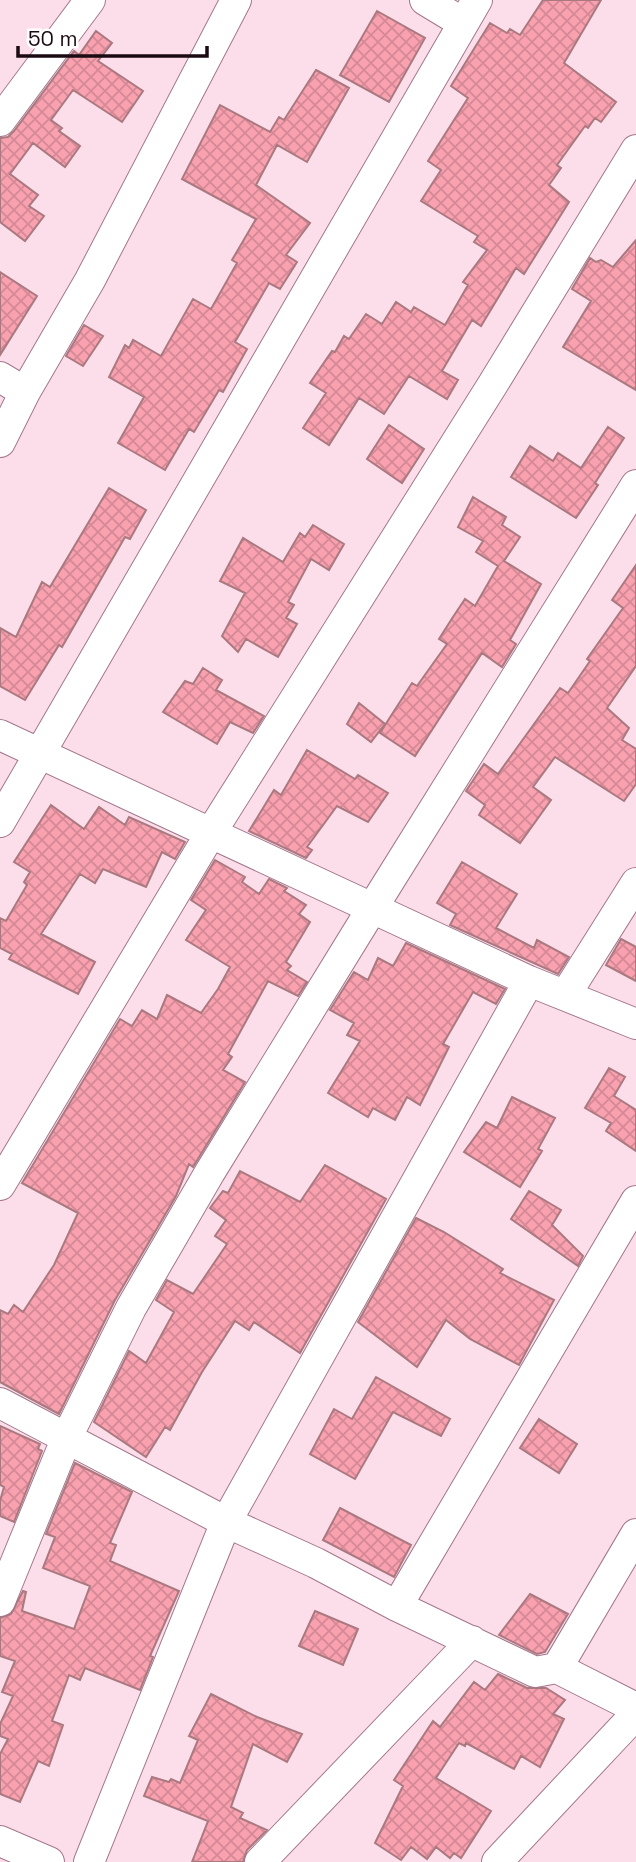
<svg xmlns="http://www.w3.org/2000/svg" width="636" height="1862" font-family="'Space Grotesk',sans-serif">
  <style>
    .building { fill: url(#building-cross-hatch); stroke: #aa7980; stroke-width: 2 }
    .lines { fill: none; stroke-linecap: round; stroke-linejoin: round }
    .minor-casing { stroke: #a4778c; stroke-width: 32 }
    .minor { stroke: #fff; stroke-width: 30 }
  </style>
  <defs>
    <pattern id="building-cross-hatch" width="8" height="8" patternUnits="userSpaceOnUse" patternTransform="scale(1.75)"><rect width="8" height="8" fill="#f9a1af"/><path d="M0 0l8 8M0 8l8-8" fill="none" stroke="#d58996"/></pattern>
  </defs>
  <rect width="100%" height="100%" fill="#fcdeeb"/>
  <!-- building -->
  <path class="building" d="M543,0h58l-37,63 52,39 -15,20 -6,-4 -7,10 -3,-2 -28,39 4,3 -12,17 20,17 -45,72 -8,-6 -35,58 -9,-6 -30,51 16,9 -11,19 -38,-23 -25,38 -25,-16 -30,47 -26,-17 23,-35 -16,-10 22,-32 3,1 9,-16 5,3 17,-25 16,10 14,-22 15,10 3,-5 31,18 23,-40 -5,-3 24,-32 -13,-8 4,-6 -57,-35 20,-31 -13,-9 40,-63 -17,-12 39,-63 17,10 3,-4 10,6z
    M377,11l48,27 -36,64 -49,-27z
    M96,31l16,12 -14,18 45,30 -21,31 -49,-32 -22,30 11,8 -3,3 21,15 -15,21 -32,-24 -23,31 28,21 -9,11 15,10 -19,25 -25,-19v-84l8,-1 6,-6 60,-80 5,4z
    M316,70l33,18 -42,74 -30,-17 -21,40 54,38 -24,32 11,7 -17,27 -11,-6 -34,59 12,7 -24,43 -4,-2 -25,42 -5,-3 -24,41 -47,-27 26,-46 -35,-20 16,-32 4,3 4,-8 28,16 32,-57 18,10 26,-46 -5,-3 24,-41 -74,-40 38,-74 50,27 9,-15 5,3z
    M636,240v150l-73,-43 28,-46 -19,-12 18,-31 6,4 5,-2 12,7z
    M0,272l37,24 -37,59z
    M84,325l19,11 -20,30 -17,-10z
    M389,425l35,24 -22,34 -35,-24z
    M608,427l16,11 -29,45 3,2 -22,33 -65,-41 19,-31 23,15 5,-8 23,15z
    M109,488l37,22 -16,29 -5,-2 -63,110 -3,-2 -34,55 -25,-14v-58l16,9 26,-55 8,5z
    M473,497l33,20 -4,8 18,12 -16,24 37,23 -31,56 6,4 -14,23 -20,-14 -67,103 -35,-23 32,-50 5,3 30,-42 -8,-5 14,-22 12,-18 10,7 23,-40 -22,-14 7,-11 -25,-14z
    M313,525l31,19 -15,26 -18,-11 -23,43 6,3 -8,13 11,6 -19,33 -32,-18 -8,13 -16,-16 23,-43 -25,-12 23,-43 40,24 17,-29 5,4z
    M636,565v101l-29,42 22,20 -7,12 14,9v35l-12,17 -69,-44 -22,30 18,13 -31,43 -41,-28 6,-10 -19,-14 18,-27 14,10 62,-86 8,5 22,-32 -3,-2 36,-51 -11,-8z
    M203,668l19,12 -6,10 48,26 -11,17 -23,-11 -13,22 -54,-32 22,-31 8,3z
    M359,703l26,21 -14,18 -24,-18z
    M307,750l48,29 3,-4 30,18 -20,29 -31,-16 -30,41 5,3 -6,8 -57,-27 25,-41 7,5z
    M51,805l33,24 15,-22 26,18 4,-8 56,25 -10,17 -13,-7 -16,35 -43,-18 -8,14 -15,-9 -39,60 54,28 -17,32 -69,-35 3,-5 -12,-6v-30l6,3 21,-36 -3,-3 6,-10 -16,-10z
    M215,860l30,17 -3,5 17,12 10,-15 18,9 -3,3 22,14 -7,9 11,8 -24,40 5,4 -4,4 20,12 -9,14 -30,-15 -40,73 4,3 -9,13 22,12 -52,85 -4,-3 -13,32 -61,104 -56,114 -59,-32v-72l8,4 6,-9 9,7 31,-47 24,-52 -56,-30 98,-164 12,7 10,-16 15,9 10,-24 34,18 17,-24 12,-22 -44,-27 20,-30 -15,-10z
    M462,862l55,32 -21,34 38,20 3,-8 32,17 -11,17 -108,-49 6,-11 -19,-11z
    M621,939l15,8v34l-30,-16z
    M406,943l99,46 -9,15 -23,-12 -30,52 6,3 -29,58 -13,-8 -12,23 -22,-12 -5,9 -40,-24 32,-52 -13,-6 7,-12 -24,-13 24,-38 14,8 10,-22 15,8z
    M609,1068l16,9 -11,19 22,14v41l-30,-20 5,-8 -26,-15z
    M512,1097l43,21 -17,31 4,2 -22,36 -56,-35 22,-30 11,6z
    M325,1165l61,34 -86,154 -46,-31 -5,8 -14,-9 -33,51 -32,58 -5,-3 -19,30 -52,-35 35,-71 17,12 28,-51 -18,-12 11,-20 26,14 34,-50 -12,-8 11,-16 -16,-12 13,-17 5,2 12,-22 60,31z
    M529,1191l32,19 -9,15 31,31 -5,10 -67,-47z
    M416,1218l28,14 59,37 -3,4 54,27 -35,65 -49,-26 -24,-19 -29,47 -59,-45z
    M376,1377l74,42 -9,17 -48,-24 -38,67 -45,-25 24,-45 18,10z
    M539,1419l38,25 -18,29 -39,-25z
    M0,1426l40,18 -2,5 4,2 -28,71 -14,-6v-15l4,-14 -4,-2z
    M75,1463l57,29 -22,51 6,2 -6,16 69,30 -29,65 3,1 -13,33 -55,-22 -5,12 -11,-5 -17,46 11,4 -14,41 -11,-5 -18,41 -20,-8v-40l8,-15 -8,-3v-12l13,-28 -11,-4 13,-31 -15,-5v-38l11,-4 12,-23 3,1 -4,19 52,18 16,-43 -47,-18 12,-31 -9,-3z
    M340,1508l71,37 -17,32 -71,-37z
    M530,1594l38,20 -23,38 -8,2 -38,-19z
    M315,1611l43,18 -15,36 -44,-19z
    M498,1674l29,14h19l19,12 -12,14 11,5 -24,48 -19,-11 -7,13 -48,-26 -1,3 -6,-3 -23,35 55,33 -30,47 -7,-5 -4,5 -14,-11 -9,12 -16,-12 -10,13 -26,-17 28,-57 -9,-6 39,-59 7,6 34,-45 11,8z
    M211,1694l46,23 45,17 -15,28 -34,-18 -22,63 12,6 -3,5 27,12 -20,20 -4,12h-51l16,-41 -64,-25 8,-19 17,5 2,-3 9,4 18,-43 -9,-4z"/>
  <g class="lines">
    <defs>
      <path id="minor" d="M425,0l38,23
        M0,121l90,-121
        M0,377l25,15
        M0,442l25,-50 65,-112 146,-280
        M0,735l529,246 107,43
        M0,822l477,-822
        M566,994l70,-111
        M0,1185l212,-354 281,-447 143,-234
        M0,1403l226,119 90,41 81,43 138,66 22,-4 79,40
        M0,1601l67,-164 64,-129 79,-136 163,-265 263,-422
        M397,1606l239,-405
        M557,1668l79,-134
        M0,1841l49,21
        M89,1862l137,-340 303,-541
        M260,1862l212,-221
        M497,1862l139,-148"/>
    </defs>
    <!-- minor casing -->
    <use href="#minor" class="minor-casing"/>
    <!-- minor -->
    <use href="#minor" class="minor"/>
  </g>
  <!-- scale -->
  <path d="M18 46v10h189v-10" fill="none" stroke="#1a0a12" stroke-width="3.5"/>
  <text x="28" y="46" font-size="21" fill="#1a0a12" stroke="#ffffff" stroke-width="5" paint-order="stroke">50 m</text>
</svg>
